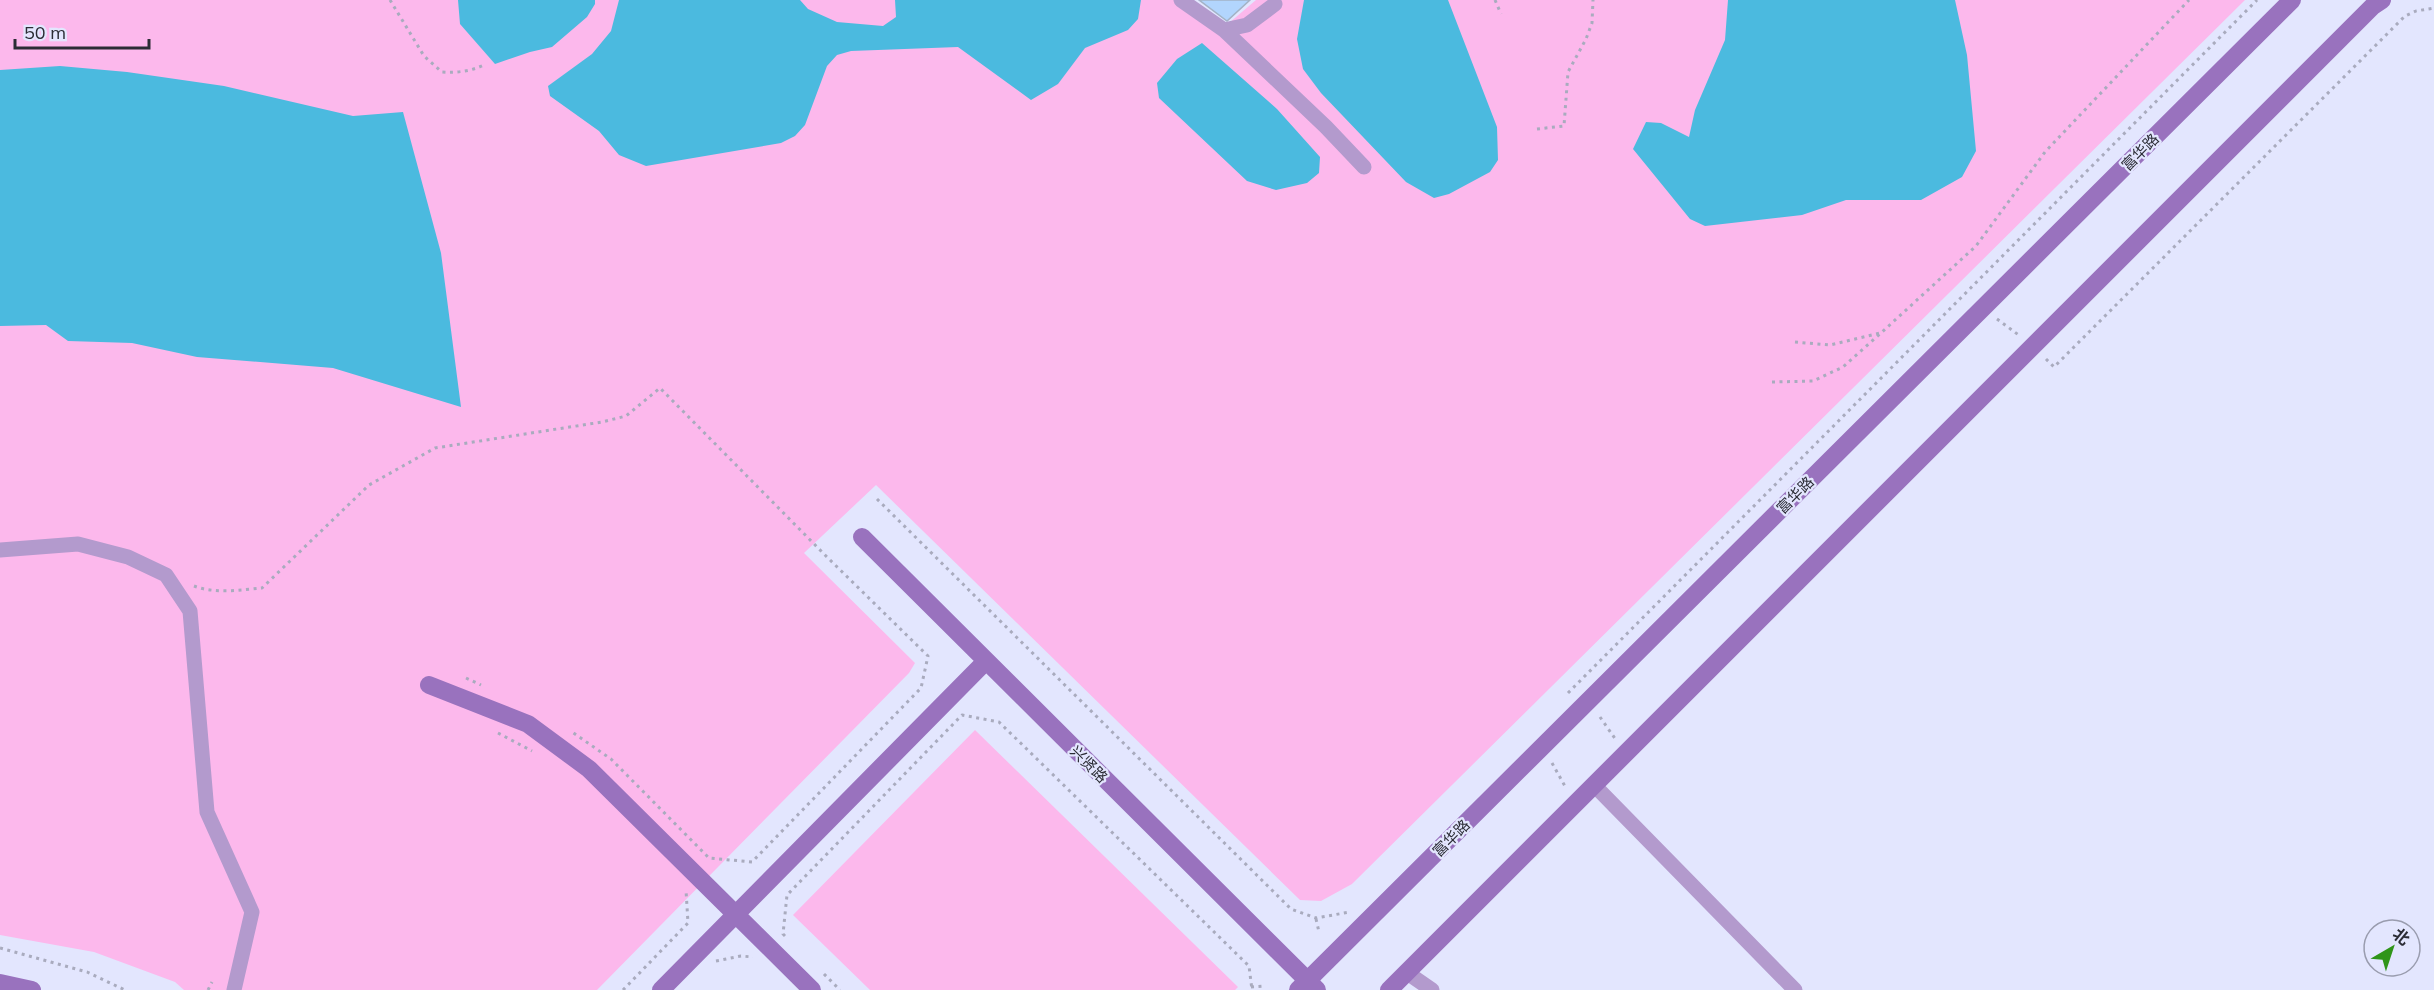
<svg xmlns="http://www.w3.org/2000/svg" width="2434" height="990" font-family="Mulish,'Noto Sans SC',sans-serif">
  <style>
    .green { fill: #fcb8ec }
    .water { fill: #4bbadf }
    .building { fill: #b2d5fd; stroke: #a3b3c6; stroke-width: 1.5 }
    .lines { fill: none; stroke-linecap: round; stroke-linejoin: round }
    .path { stroke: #a9abbe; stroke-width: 3; stroke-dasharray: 3 4.5; stroke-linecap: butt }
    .street { stroke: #b39acd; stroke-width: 15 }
    .secondary { stroke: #9972be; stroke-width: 18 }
    .labels { text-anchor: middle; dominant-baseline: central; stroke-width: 4.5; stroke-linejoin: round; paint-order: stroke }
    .street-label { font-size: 15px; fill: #2b2c35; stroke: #e3e6fe }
  </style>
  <rect width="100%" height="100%" fill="#e3e6fe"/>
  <!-- green -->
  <path class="green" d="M0,0h1193l31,23h5l27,-23h989l-893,884 -31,17 -21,-1 -424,-415 -72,68 111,110 -6,10 -312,317h-413l-9,-8 -81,-30 -94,-17z
    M975,730l263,257 -3,3h-365l-77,-75z"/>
  <!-- water -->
  <path class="water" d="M458,0h137v4l-8,13 -35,30 -22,5 -35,12 -35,-40z
    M619,0h181l8,9 29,13 46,4 13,-9 -1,-17h246l-3,19 -10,11 -43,18 -27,36 -27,16 -73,-53 -107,4 -14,4 -10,11 -22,59 -10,11 -14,7 -135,23 -27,-11 -20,-24 -49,-35 -2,-10 44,-32 19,-23z
    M1304,0h144l49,127 1,33 -8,12 -41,22 -15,4 -28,-16 -85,-89 -18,-24 -6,-30z
    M1728,0h227l12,55 9,96 -14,26 -41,23h-75l-44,15 -97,11 -15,-7 -57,-70 13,-27 15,1 28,14 6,-27 30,-70z
    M1202,43l75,66 43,48 -1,16 -12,10 -31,7 -29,-9 -88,-83 -2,-15 20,-24z
    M60,66l67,6 97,14 129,30 50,-4 38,141 20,154 -128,-39 -136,-11 -65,-14 -64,-2 -22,-16 -46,1v-256z"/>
  <!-- building -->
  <path class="building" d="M1199,0h51l-23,21z"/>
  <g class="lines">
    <!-- path -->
    <path class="path" d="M390,0l34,56 18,16c16,1 30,-1 44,-8
      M1495,0l6,14
      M1537,129l27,-3 4,-54 18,-33 6,-16 1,-23
      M1997,319l23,17
      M1795,342l35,3 50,-12
      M2046,359l8,8 351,-351 11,-5 18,-3
      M1772,382l41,-1 30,-14 39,-35 94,-86 69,-94 144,-152
      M877,499l414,410 25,9 34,-6
      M194,586c20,8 47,4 68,2l107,-103 66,-37 167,-26 24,-6 34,-28 166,168 102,100 -7,32 -169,174 -43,-4 -98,-99 -39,-27
      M466,678l15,7
      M1568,693l689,-693
      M1600,717l16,23
      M498,733l34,18
      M1552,763l14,25
      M1316,919l3,13
      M785,936l-2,-2 4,-39 175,-180 37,7 250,244 3,24
      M0,948l87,24 38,18
      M716,961l25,-5 12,1
      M824,974l16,16
      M1251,987l13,-1
      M208,990l4,-8
      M623,990l65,-67 -2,-33"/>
    <!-- street -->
    <path class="street" d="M1181,0l43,30 23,-5 28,-21
      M1224,30l102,97 38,40
      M0,550l78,-6 50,13 38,18 24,36 17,201 45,100 -18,78
      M1594,785l201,205
      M1406,972l26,18"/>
    <!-- secondary -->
    <path class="secondary" d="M862,537l455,453
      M429,685l99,39 61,45 223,221
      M0,983l32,7
      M661,990l325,-329
      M1298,990l994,-990
      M1389,990l984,-984 9,-6"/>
  </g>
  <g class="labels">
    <!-- street labels -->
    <g class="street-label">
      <text transform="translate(2140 152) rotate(-45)">富华路</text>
      <text transform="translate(1795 495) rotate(-45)">富华路</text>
      <text transform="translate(1089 764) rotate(45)">兴贤路</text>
      <text transform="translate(1451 838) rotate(-45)">富华路</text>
    </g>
  </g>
  <!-- north arrow -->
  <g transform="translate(2392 948) rotate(39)"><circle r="28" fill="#e3e6fe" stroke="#999cae" stroke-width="1.5"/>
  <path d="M0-4.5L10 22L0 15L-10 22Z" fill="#2f9519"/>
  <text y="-9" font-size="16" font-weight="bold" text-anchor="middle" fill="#2b2c35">北</text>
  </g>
  <!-- scale -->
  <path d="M15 39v9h134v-9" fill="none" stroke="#2b2c35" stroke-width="3"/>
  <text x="24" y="39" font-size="18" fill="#2b2c35" stroke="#e3e6fe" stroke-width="4.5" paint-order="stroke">50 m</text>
</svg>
